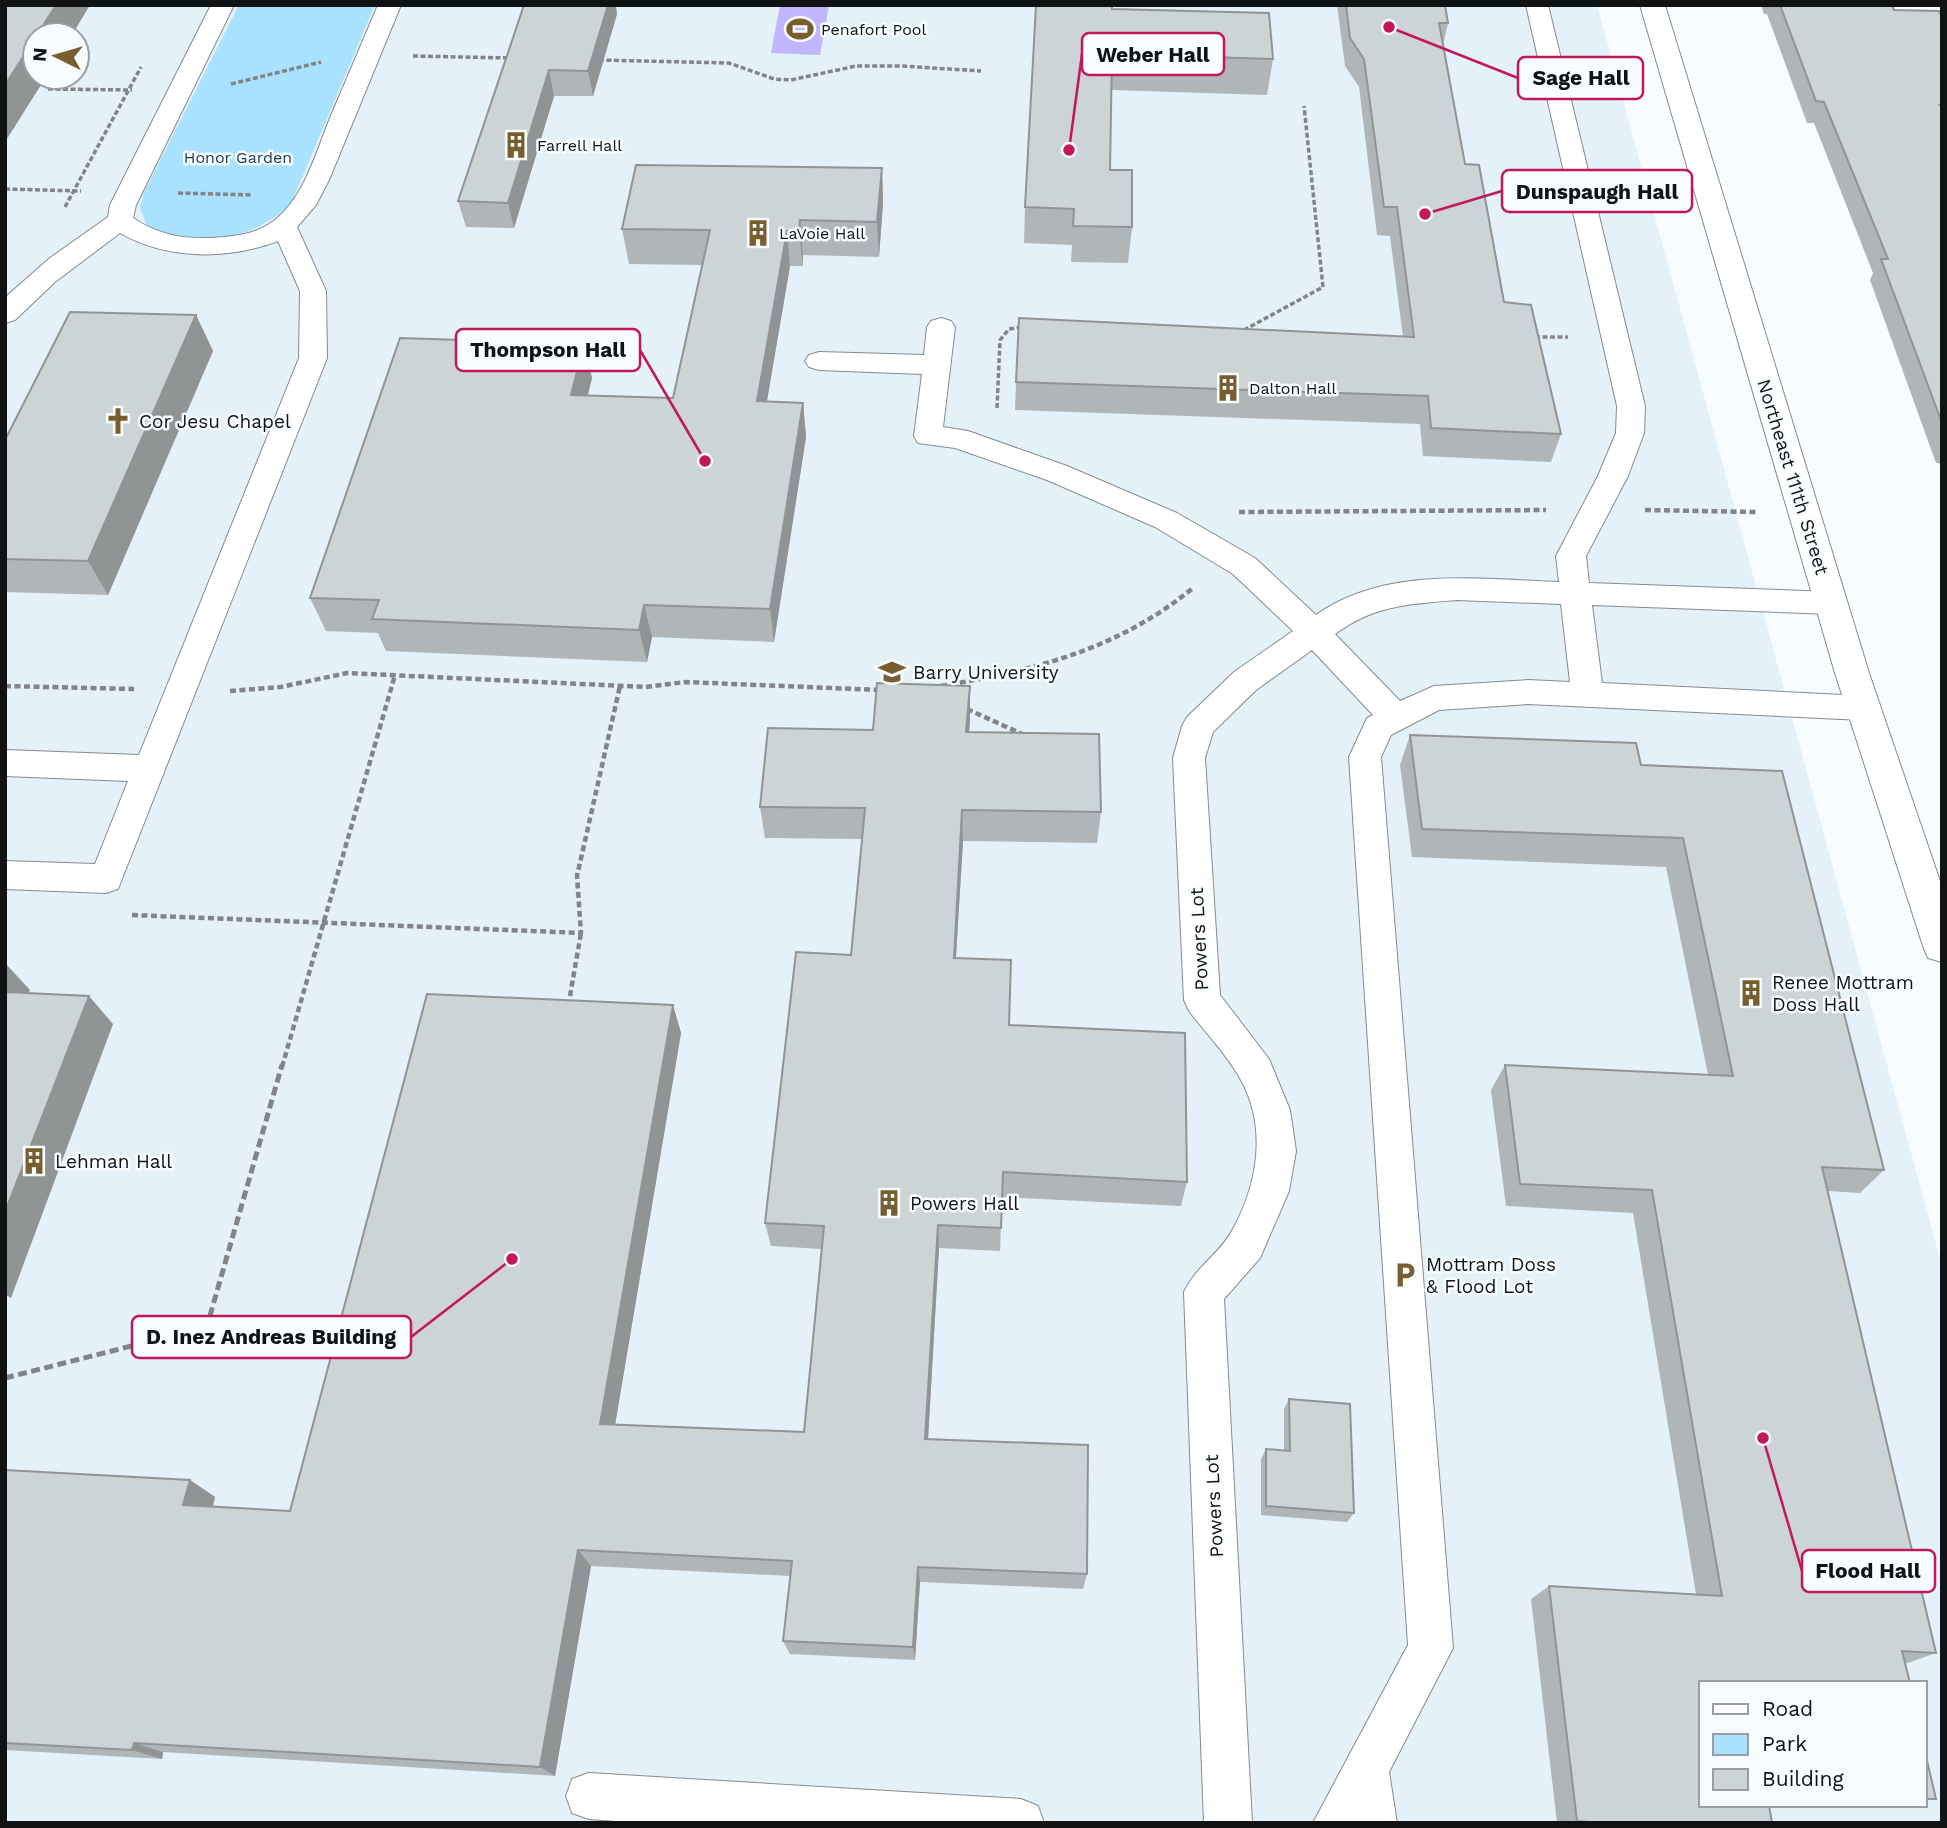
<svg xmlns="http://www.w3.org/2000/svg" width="1947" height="1828" font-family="'Work Sans',sans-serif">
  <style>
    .built { fill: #e4f1f9; fill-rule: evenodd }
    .green { fill: #a9e2ff }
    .water { fill: #c1b6fe }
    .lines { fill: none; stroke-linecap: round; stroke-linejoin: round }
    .lane-casing { stroke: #858b8e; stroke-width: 2 }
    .secondary-casing { stroke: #858b8e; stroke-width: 2 }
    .path-far2 { stroke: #828587; stroke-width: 3.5; stroke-dasharray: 5 2.5; stroke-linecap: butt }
    .path-far1 { stroke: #828587; stroke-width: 4.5; stroke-dasharray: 6 3.5; stroke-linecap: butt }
    .path { stroke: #828587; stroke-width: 5; stroke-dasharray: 9 4.5; stroke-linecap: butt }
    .lane { fill: #fff; fill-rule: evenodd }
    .secondary { fill: #fff; fill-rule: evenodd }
    .wall { fill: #b0b6b7 }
    .shaded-wall { fill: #909495 }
    .building { fill: #cdd4d5; stroke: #909495; stroke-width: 2 }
    .labels { text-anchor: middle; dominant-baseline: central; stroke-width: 5; stroke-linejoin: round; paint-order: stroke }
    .far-poi-label { font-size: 16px; fill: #101213; stroke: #f7fcff; text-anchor: start }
    .far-park-label { font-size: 16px; fill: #173d4f; stroke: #f7fcff }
    .poi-label { font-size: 19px; fill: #101213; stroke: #f7fcff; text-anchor: start }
    .street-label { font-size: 19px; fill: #101213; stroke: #f7fcff }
    .leader { fill: none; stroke: #c2185b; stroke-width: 2.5 }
    .callout-dot { fill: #c2185b; stroke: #f7fcff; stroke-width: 2.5 }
    .callout { fill: #f7fcff; stroke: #c2185b; stroke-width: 2.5 }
    .callout-label { font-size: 21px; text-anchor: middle; font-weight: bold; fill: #101213 }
  </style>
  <rect width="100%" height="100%" fill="#f7fcff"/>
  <!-- built -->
  <path class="built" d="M5,5h1592l345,1261v557h-1937zM35,35h42v42h-42zM1700,1683h224v122h-224z"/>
  <!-- green -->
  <path class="green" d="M239,5h136l-85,201c-46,37 -88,42 -143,20l-7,-19 5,-17z"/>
  <!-- water -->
  <path class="water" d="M780,5h49l-9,50 -49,-2z"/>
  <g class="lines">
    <defs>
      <path id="lane" d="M211,5h23l-98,200 -3,13c24,16 48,21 76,20 23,-1 47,-3 66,-18 30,-24 41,-68 55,-102 16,-38 32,-75 48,-113h23l-72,175 -13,25 -19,22 29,64 1,67 -209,531 -12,4 -101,-4v-28l90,3 33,-83 -123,-5v-26l134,5 160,-397 1,-67 -22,-50c-50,19 -111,19 -158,-8l-65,49 -40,38 -10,3v-25l4,-4 41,-36 58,-41 2,-12z
        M1526,5h22l97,401 -1,27 -16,43 -42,80 3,27 242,9 11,3 4,8 -4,8 -11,3 -239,-9 10,78 261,13 11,3 5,9 -5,9 -11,3 -335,-16 -89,6 -48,25 -10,22 72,891 -64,124 8,51h-84l95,-178 -59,-888 18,-39 6,-3 -61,-65 -56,40 -43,42 -8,26 15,237 49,64 21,51 6,41 -7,40 -29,67 -36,41 28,524h-48l-20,-531c11,-25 37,-39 49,-63 25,-46 34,-101 8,-149 -13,-24 -35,-47 -52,-69l-5,-11 -11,-242 9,-32 5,-9 47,-45 59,-41 -60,-57 -78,-47 -108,-47 -92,-32 -37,-5 -4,-7 8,-62 -103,-4 -10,-3 -4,-6 4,-6 10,-3 105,3 3,-28 4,-6 10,-3 10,3 4,6 -12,100 25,4 99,35 110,47 78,45 61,57c69,-49 163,-36 243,-33l-3,-26 42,-80 18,-43 1,-27zM1457,600l104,4 9,78 -42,-2 -94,6 -34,15 -65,-67c39,-29 75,-30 122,-34z
        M589,1773l432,26 17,7 6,17h-402l-53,-4 -17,-6 -6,-17 6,-17z"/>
      <path id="secondary" d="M1640,5h25l204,668 73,214v75l-14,-4 -5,-12 -88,-273z"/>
    </defs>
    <!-- lane casing -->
    <use href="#lane" class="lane-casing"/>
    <!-- secondary casing -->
    <use href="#secondary" class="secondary-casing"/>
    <!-- path-far2 -->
    <path class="path-far2" d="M413,56l97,2
      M599,60l130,3 45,16 17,1 65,-14h46l79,5
      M231,84l90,-22
      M48,89l84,1
      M5,189l76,2
      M178,193l75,2
      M65,207l76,-140
      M1244,330l79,-43 -19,-181
      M1535,337h33
      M997,408l3,-68 9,-11 13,-2"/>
    <!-- path-far1 -->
    <path class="path-far1" d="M1645,510l111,2
      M1239,512l307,-2
      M5,686l129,3
      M941,686c94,-16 176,-36 252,-98
      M230,691l51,-4 66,-14 299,14 39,-5 195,8
      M967,709l55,25
      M132,915l449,18 -4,-57 43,-190
      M570,996l11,-63
      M282,1067l113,-392"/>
    <!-- path -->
    <path class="path" d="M5,1378l166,-42 38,-17 73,-254"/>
    <!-- lane -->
    <use href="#lane" class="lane"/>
    <!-- secondary -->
    <use href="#secondary" class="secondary"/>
  </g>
  <!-- wall -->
  <path class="wall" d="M524,5l93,9 -24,82h-39l-40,132 -48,-1 -8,-26z
    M1337,5h108l3,18 -5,22 22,119 39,138 57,132 -10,28 -128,-6 -3,-32 -405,-14 1,-28 387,-45 -13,-101 -13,-1 -18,-148 -14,-21z
    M1761,5h131l2,5 48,7v453l-3,-7h-3l-66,-183 3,-7 -59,-150h-7l-40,-109h-3z
    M1112,9l161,50 -6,36 -155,-5 -2,80 22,57 -4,36 -57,-1 1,-17 -48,-2 1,-36z
    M882,168l1,35 -4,54 -76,-2v11h-13l-23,135 36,2 3,34 -32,205 -122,-5 -5,25 -261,-11 -8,-18 -52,-2 -16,-33 274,-254 8,34 -4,17 85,3 29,-133 -73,-1 -7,-35z
    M196,315l17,36 -105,244 -103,-3v-152z
    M970,719l-1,13 132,80 -4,31 -134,-2 -7,117 53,67 178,157 -6,24 -179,-9 -2,54 -61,-3 -11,191 159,135 -4,15 -163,-7 -5,78 -125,-6 -7,-13 7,-65 -199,-10 -36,210 -392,-24 -1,7 -157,-9v-280l185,10 25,17 -2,10 77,4 383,-506 8,28 -66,392 189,7 18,-183 -51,-3 -6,-23 86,-268 11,-116 -97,-1 -5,-31 113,-77z
    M1410,735l231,30 243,405 -24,23 -32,-2 108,462 -31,11 -205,19 72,140h-215l-26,-224 18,-13 147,8 -63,-381 -127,-7 -15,-116 14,-25 203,10 -42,-208 -254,-10 -12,-92z
    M1289,1399l65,114 -7,9 -86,-7v-56l5,-10 18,1v-41z
    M1882,1805h28l-6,2z"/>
  <!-- shaded-wall -->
  <path class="shaded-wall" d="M56,5h34l-18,30h-35z
    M608,5h8l1,9 -24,82 -5,-25z
    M35,38v39h11l-41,65v-57z
    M549,70l5,26 -40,132 -6,-25z
    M882,168l1,35 -4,54 -2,-35z
    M800,220l3,35v11l-4,-34z
    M787,231l3,35 -29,169 -4,-34z
    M196,315l17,36 -105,244 -20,-34z
    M584,344l8,34 -13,51 -8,-34z
    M803,403l3,34 -32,205 -4,-33z
    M644,605l8,32 -5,25 -8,-32z
    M970,686v33l-3,45 -1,-32z
    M962,810l1,31 -9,146v-29z
    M5,963l25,27 -13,30 -12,-12z
    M89,996l24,28 -102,274 -6,-4v-82z
    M673,1005l8,28 -69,410 -12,-19z
    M938,1225l1,23 -12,209 -2,-18z
    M190,1480l25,17 -7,25 -25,-17z
    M578,1550l13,16 -36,210 -15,-9z
    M918,1567l2,15 -5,78 -2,-13z
    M134,1743l29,9 -1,7 -30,-9z"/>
  <!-- building -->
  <path class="building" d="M5,5h51l-19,30h-2v3l-30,47z
    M524,5h84l-20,66 -39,-1 -41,133 -50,-2z
    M1036,5h76v4l157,4 4,46 -161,-5 -2,116h22v57l-59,-1 1,-17 -49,-2z
    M1346,5h99l3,18h-9l26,141 14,1 25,137 27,3 30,129 -130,-6 -3,-32 -412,-14 3,-64 395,19 -17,-130h-13l-20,-148 -14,-21z
    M1780,5h112l2,5 45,1 3,6v88h-2l2,3v315l-61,-164h7l-64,-157 -8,-1z
    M636,165l246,3 -5,54 -77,-2 -1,12 -12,-1 -30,170 46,2 -33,206 -126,-4 -5,25 -267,-11 7,-19 -69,-2 90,-260 184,6 -13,51 102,3 37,-168 -88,-1z
    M70,312l126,3 -108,246 -83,-2v-119z
    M877,683l93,3 -4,46 133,2 2,78 -139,-2 -8,148 57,2 -2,65 176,8 2,149 -184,-10 -2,56 -63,-3 -13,214 163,6 -1,129 -169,-7 -5,80 -130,-6 9,-80 -214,-11 -38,217 -406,-24 -2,7 -127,-7v-273l185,10 -7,25 107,6 137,-517 246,11 -73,419 204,8 20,-206 -59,-3 31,-271 55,3 14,-147 -105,-1 8,-79 105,2z
    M1410,735l226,8 5,22 141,6 102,399 -62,-3 114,486 -34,-2 8,32h-210v122h69l3,18h-173l-22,-2 -28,-235 173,10 -70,-406 -132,-6 -15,-119 228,11 -50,-238 -261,-9z
    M5,992l84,4 -84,216z
    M1289,1399l61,5 4,109 -88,-7v-57l24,2z
    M1924,1748l12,51h-12z"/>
  <!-- icons -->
  <defs>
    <symbol id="stadium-bare" viewBox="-9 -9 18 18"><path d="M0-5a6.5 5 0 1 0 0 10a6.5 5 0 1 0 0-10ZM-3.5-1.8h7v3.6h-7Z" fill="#785d2f" stroke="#f7fcff" stroke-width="2.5" paint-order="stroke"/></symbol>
    <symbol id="building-bare" viewBox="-9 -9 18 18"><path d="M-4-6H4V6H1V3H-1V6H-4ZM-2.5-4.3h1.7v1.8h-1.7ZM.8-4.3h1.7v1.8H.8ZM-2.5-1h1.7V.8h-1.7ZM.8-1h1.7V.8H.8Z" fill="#785d2f" stroke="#f7fcff" stroke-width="2.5" paint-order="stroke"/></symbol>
    <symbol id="church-bare" viewBox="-9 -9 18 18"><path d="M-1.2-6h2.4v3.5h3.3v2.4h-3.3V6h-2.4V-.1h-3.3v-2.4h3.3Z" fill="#785d2f" stroke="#f7fcff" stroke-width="2.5" paint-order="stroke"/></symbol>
    <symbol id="university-bare" viewBox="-9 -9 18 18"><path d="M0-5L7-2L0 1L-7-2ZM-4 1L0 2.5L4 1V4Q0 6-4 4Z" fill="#785d2f" stroke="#f7fcff" stroke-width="2.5" paint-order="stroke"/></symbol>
    <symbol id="parking-bare" viewBox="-9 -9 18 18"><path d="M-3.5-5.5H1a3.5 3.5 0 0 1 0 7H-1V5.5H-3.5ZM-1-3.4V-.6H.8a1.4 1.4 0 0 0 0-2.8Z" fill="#785d2f" stroke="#f7fcff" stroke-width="2.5" paint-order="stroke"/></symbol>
  </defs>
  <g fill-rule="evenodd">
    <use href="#stadium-bare" x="781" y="10" width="38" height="38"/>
    <use href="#building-bare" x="497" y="126" width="38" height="38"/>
    <use href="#building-bare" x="739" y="214" width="38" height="38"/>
    <use href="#building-bare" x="1209" y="369" width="38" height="38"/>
    <use href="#church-bare" x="99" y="402" width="38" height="38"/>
    <use href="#university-bare" x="873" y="653" width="38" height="38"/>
    <use href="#building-bare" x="1732" y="974" width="38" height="38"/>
    <use href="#building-bare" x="15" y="1142" width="38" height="38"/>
    <use href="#building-bare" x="870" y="1184" width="38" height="38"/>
    <use href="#parking-bare" x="1386" y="1256" width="38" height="38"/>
  </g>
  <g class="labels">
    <!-- far-poi labels -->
    <g class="far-poi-label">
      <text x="821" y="29">Penafort Pool</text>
      <text x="537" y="145">Farrell Hall</text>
      <text x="779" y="233">LaVoie Hall</text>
      <text x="1249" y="388">Dalton Hall</text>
    </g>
    <!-- far-park labels -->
    <g class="far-park-label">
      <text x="238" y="157">Honor Garden</text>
    </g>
    <!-- poi labels -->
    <g class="poi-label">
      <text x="139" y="421">Cor Jesu Chapel</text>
      <text x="913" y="672">Barry University</text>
      <text x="1772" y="982">Renee Mottram<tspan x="1772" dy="22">Doss Hall</tspan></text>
      <text x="55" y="1161">Lehman Hall</text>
      <text x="910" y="1203">Powers Hall</text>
      <text x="1426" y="1264">Mottram Doss<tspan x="1426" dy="22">&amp; Flood Lot</tspan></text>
    </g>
    <!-- street labels -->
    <g class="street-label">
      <text transform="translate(1793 477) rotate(73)">Northeast 111th Street</text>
      <text transform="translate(1199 939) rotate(-93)">Powers Lot</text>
      <text transform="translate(1214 1506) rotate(-93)">Powers Lot</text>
    </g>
  </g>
  <!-- callouts -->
  <path class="leader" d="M1069 150L1082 54M1389 27L1518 78M1425 214L1502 191M705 461L640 350M512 1259L411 1337M1763 1438L1802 1571"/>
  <g class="callout-dot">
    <circle cx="1069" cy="150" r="7"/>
    <circle cx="1389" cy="27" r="7"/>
    <circle cx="1425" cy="214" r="7"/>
    <circle cx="705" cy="461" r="7"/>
    <circle cx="512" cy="1259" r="7"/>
    <circle cx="1763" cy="1438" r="7"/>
  </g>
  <g class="callout">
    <rect x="1082" y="33" width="142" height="42" rx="7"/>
    <rect x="1518" y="57" width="125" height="42" rx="7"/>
    <rect x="1502" y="170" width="190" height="42" rx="7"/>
    <rect x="456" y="329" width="184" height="42" rx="7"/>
    <rect x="132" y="1316" width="279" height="42" rx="7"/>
    <rect x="1802" y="1550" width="133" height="42" rx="7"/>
  </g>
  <g class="callout-label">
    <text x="1153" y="62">Weber Hall</text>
    <text x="1581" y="85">Sage Hall</text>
    <text x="1597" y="199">Dunspaugh Hall</text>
    <text x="548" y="357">Thompson Hall</text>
    <text x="271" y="1344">D. Inez Andreas Building</text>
    <text x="1868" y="1578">Flood Hall</text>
  </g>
  <!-- border -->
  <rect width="1947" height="1828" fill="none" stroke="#101213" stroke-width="14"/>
  <!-- legend -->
  <rect x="1699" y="1681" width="228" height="126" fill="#f7fcff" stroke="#9b9ea1" stroke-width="2"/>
  <rect x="1713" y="1704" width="35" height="10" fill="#ffffff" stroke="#9b9ea1" stroke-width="2"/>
  <text x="1762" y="1716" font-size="21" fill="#101213">Road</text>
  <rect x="1713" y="1734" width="35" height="21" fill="#a9e2ff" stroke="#9b9ea1" stroke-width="2"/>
  <text x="1762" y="1751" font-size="21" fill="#101213">Park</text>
  <rect x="1713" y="1769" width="35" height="21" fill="#cdd4d5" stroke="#9b9ea1" stroke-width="2"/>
  <text x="1762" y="1786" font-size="21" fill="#101213">Building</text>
  <!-- north arrow -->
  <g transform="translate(56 56) rotate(275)"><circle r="33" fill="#f7fcff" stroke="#9b9ea1" stroke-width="2"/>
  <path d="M0-5L12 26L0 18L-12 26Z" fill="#785d2f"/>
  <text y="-10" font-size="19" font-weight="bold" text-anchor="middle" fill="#101213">N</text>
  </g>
</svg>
